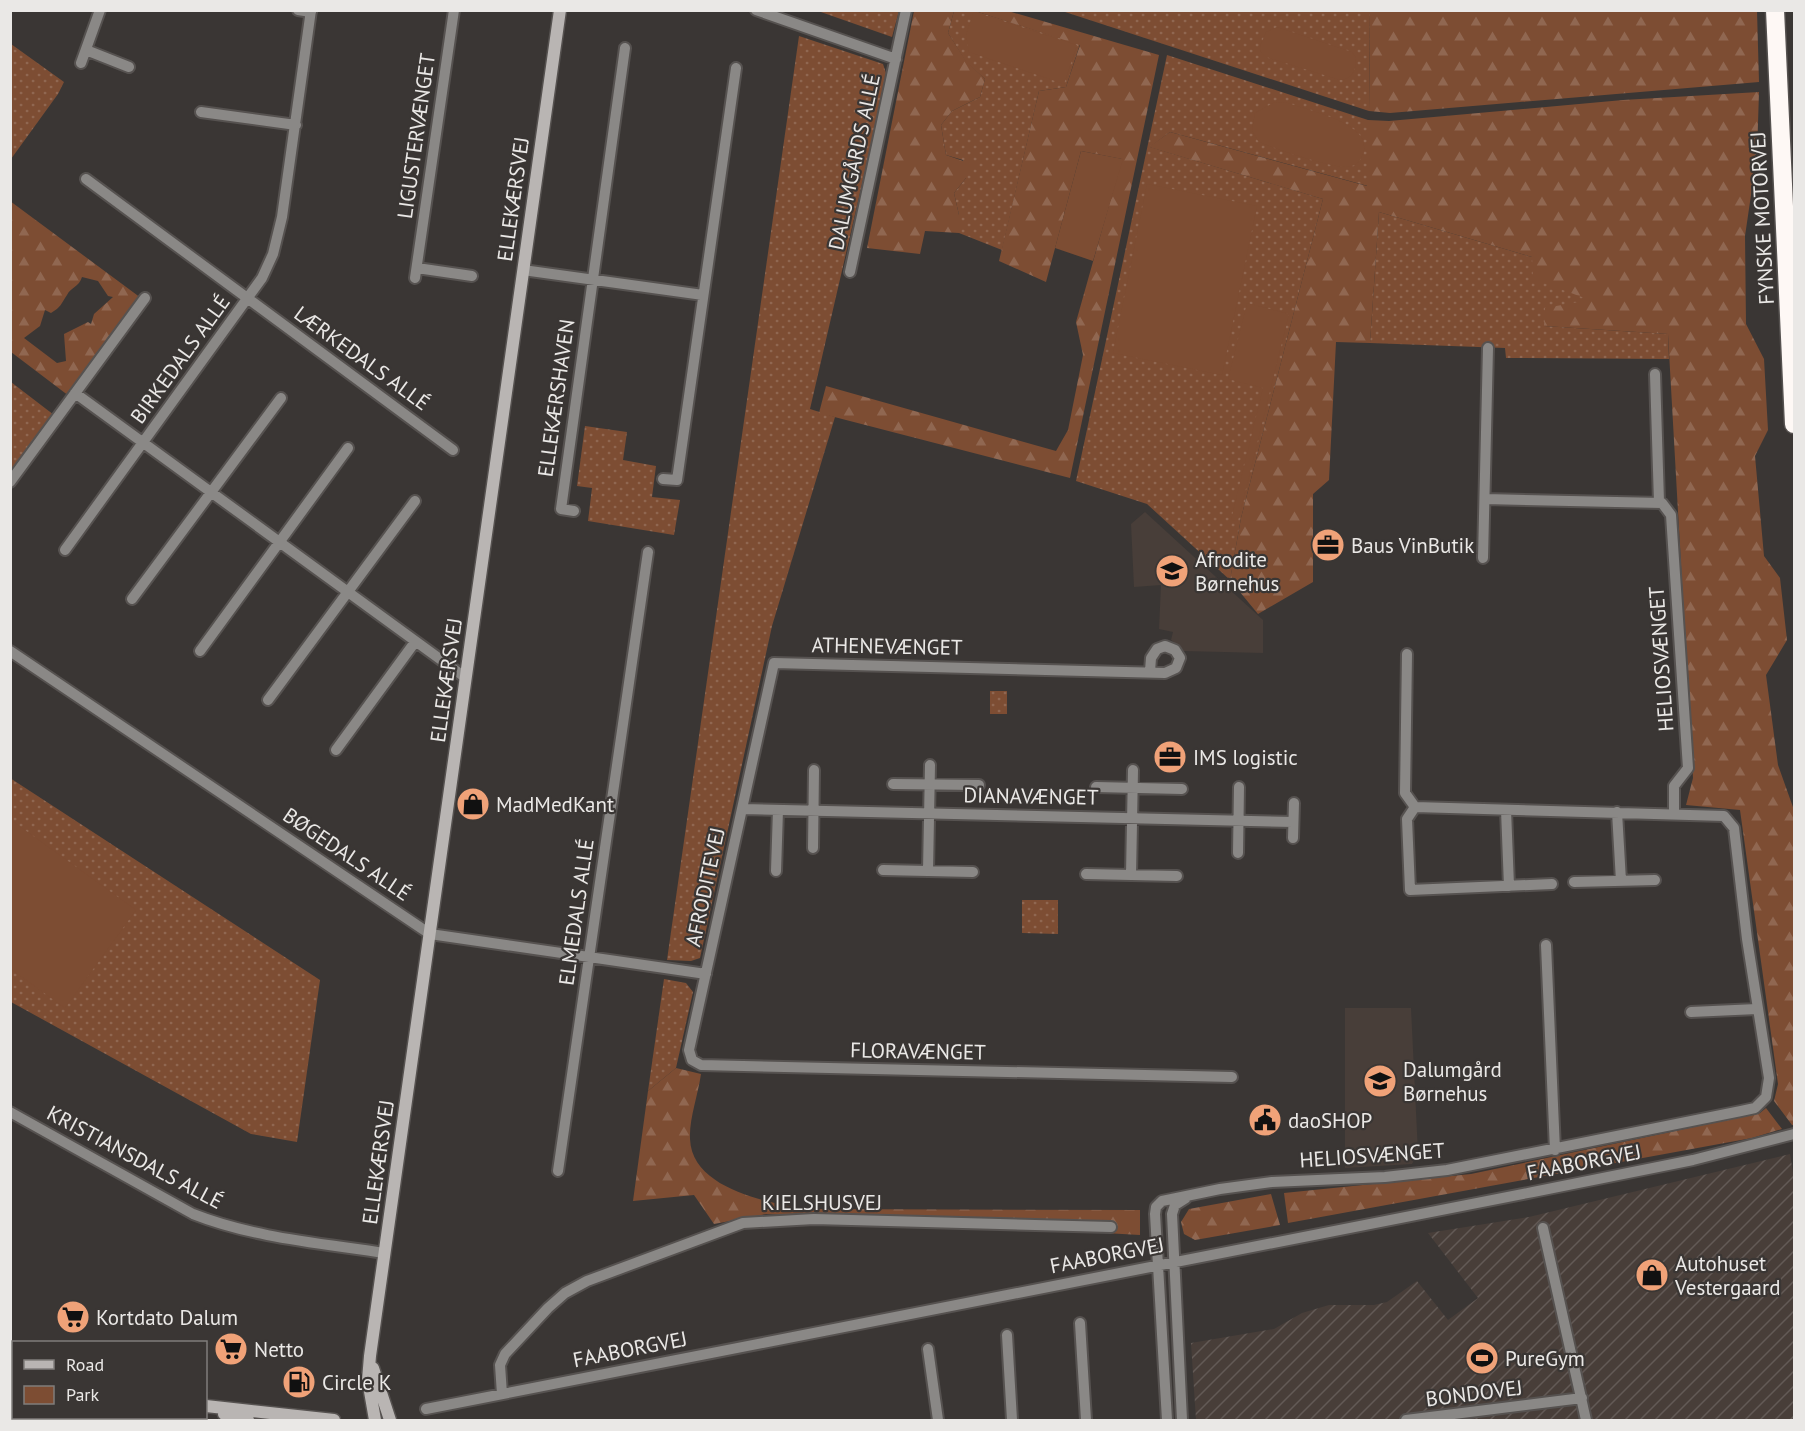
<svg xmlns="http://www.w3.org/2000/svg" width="1805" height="1431" font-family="'PT Sans',sans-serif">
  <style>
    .built { fill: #483e39 }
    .industrial { fill: url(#industrial-furrows) }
    .green { fill: url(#green-dots) }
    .forest { fill: url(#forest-firs); fill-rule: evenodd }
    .pitch { fill: #7d4d33 }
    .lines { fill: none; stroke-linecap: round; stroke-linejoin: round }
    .street-casing { stroke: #565250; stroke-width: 14 }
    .secondary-casing { stroke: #565250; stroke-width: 15 }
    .highway-casing { stroke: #565250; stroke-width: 21 }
    .street { stroke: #8a8886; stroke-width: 10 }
    .secondary { stroke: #b9b5b3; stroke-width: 12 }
    .highway { stroke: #fef8f5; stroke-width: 18 }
    .labels { text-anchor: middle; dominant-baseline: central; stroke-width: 4.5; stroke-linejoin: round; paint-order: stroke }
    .street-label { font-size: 21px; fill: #eae8e6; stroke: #3a3634 }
    .poi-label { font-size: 21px; fill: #eae8e6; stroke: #3a3634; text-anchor: start }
  </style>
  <defs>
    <pattern id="industrial-furrows" width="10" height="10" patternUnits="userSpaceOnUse" patternTransform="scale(1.5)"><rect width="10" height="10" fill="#483e39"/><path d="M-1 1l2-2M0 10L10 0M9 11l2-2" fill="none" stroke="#635a56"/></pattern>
    <pattern id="green-dots" width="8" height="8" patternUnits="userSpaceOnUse" patternTransform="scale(1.5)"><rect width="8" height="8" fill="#7d4d33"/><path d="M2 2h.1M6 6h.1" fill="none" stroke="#906751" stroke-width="1.8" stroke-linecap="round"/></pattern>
    <pattern id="forest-firs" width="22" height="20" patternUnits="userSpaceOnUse" patternTransform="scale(1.5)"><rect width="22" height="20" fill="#7d4d33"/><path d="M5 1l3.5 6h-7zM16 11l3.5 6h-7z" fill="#906751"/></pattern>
  </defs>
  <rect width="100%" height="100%" fill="#3a3634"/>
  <!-- built -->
  <path class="built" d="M1145,512l118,108v33l-79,-2 -13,-11 2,-8 -14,-3 2,-44 -27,2 -3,-63z
    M1345,1008h66l7,145 -6,11 -67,4z"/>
  <!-- industrial -->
  <path class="industrial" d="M1790,1154l4,25v241h-598l-5,-77 83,-14 28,-16 27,-8h45l13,-3 30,-21 31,39 30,-22 -50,-65 101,-16z"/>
  <!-- green -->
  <path class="green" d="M818,11l81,-1v1l-7,26z
    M954,11h21l105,33 -14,43 -27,4 -37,159 -43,-17v-18l-5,-22 12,-15 -3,-18 -17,-5 -5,-30 11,-14 28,-14 5,-18 -19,-17 -18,-29z
    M1062,11h308l-1,100z
    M799,36l84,28 4,12 -77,333 25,8 -63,209 -72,332 -9,3 -24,-1z
    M11,44l53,38 -6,12 -47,65z
    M1167,55l201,65v66l-198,-54 -20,15 173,52 -82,319 -11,62 -83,-76 -71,-23z
    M1379,212l153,45 59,43 -47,26 124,8 1,25 -163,-1 -1,-10 -135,-5z
    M11,382l43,33 -43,59z
    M585,426l42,6 -4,28 33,6 -4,31 28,3 -6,35 -86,-14 4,-33 -15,-2z
    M990,691h17v23h-17z
    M10,778l310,202 -23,162 -46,-8 -240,-132z
    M1022,900h36v34l-36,-1z
    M664,979l22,4 7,9 -17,76 -28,23z"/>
  <!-- forest -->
  <path class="forest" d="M914,11h40l-6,22 18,28 19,18 -5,18 -28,14 -11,14 5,30 26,9 -6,14 -12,15 5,22v18l-34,-2 -5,23 -53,-6z
    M975,11h33l151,44 -89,423 -251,-65 7,-27 230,65 12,-21 15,-75 -7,-33 46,-163 -41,-8 -35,131 -47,-21 40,-170 27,-4 14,-42z
    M1370,11h387l2,71 -369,31 -21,-2z
    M1759,92l-2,62 -12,82 1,88 18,35 4,71 -13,26 9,100 16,22 7,62 -21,35 12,90 16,45v315h-2l-18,-24 4,-17 -38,-274 -54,-5 7,-27 -25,-444 -124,-8 1,-18 45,-8 -57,-21 -1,-22 -153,-45 -9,131 -34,-1 -7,138 -16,14v88l-55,32 -28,-34 11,-62 82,-319 -174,-52 21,-15 197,54 1,-66 21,1 234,-21z
    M10,201l131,97 -72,98 -58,-44zM82,277l16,4 10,15 5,1 -19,17 -3,10 -3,-2 -24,12 2,27 -9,2 -33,-25 16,-12 5,-16 6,3c10,-6 10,-9 16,-18 4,-8 12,-8 15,-18z
    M676,1068l25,6c-3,21 -12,45 -11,65 2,49 74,62 111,70l339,1v25l-374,-21 -52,10 -20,-29 -61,6 15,-110z
    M1766,1108l16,21 -30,9 -464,85 -4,-30 187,-19 289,-61z
    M1271,1194l9,31 -85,15 -11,-6 -3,-12 8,-13z"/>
  <!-- pitch -->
  <path class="pitch" d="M974,12l103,33 -13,39 -95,-32 -3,-18z
    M1277,27l75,25 4,6c0,12 -3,21 -16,22l-74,-23 -5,-5 -1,-6 6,-14z
    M1285,102c20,7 59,16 73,31 5,5 8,14 5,21 -3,8 -8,13 -17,13 -13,1 -76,-19 -88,-26l-6,-11 3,-17 18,-10z
    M1081,151l42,8 -30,102 -38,-13z
    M1147,184l110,22 -35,169 -109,-22z
    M1247,303l42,11 -51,207 -7,-1 32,-132 -35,-9z
    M11,820l125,90 -71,98 -54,-39z"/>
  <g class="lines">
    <defs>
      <path id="street" d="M298,10l13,2
        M756,10l140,49
        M86,50l43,17
        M81,63l19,-53
        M201,112l95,13
        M86,179l367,271
        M417,268l55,8
        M523,270l180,25
        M850,272l56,-262
        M415,278l39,-268
        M1655,374l4,128
        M75,393l391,285
        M663,479l14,1 59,-412
        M10,482l135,-184
        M1485,499l177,4 9,12 17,253 -14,18v28
        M574,511l-13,-2 64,-461
        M65,550l197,-272 11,-24 9,-37 29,-207
        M1483,558l5,-210
        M132,599l149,-201
        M10,651l420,283 276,40
        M200,651l148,-203
        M1407,654l-2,139 10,14
        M1150,671l1,-13 6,-9 8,-3 10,4 5,8 -4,10 -11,5 -391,-10 -85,387 3,10 9,5 531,12
        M268,700l147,-199
        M336,750l79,-108
        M893,784l86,1
        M1096,787l86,2
        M1415,807l-8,12 3,71 142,-6
        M742,809l551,13
        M1506,810l3,76
        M1617,812l4,69
        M1293,838l1,-35
        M813,848l1,-78
        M1238,853l1,-66
        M883,870l90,2
        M776,871l2,-61
        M928,871l2,-106
        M1086,874l91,2
        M1131,875l2,-105
        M1574,882l81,-2
        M1546,945l9,205
        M1691,1012l66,-3
        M10,1112l183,102c61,24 127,29 192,39
        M558,1171l90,-619
        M1543,1228l43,192
        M1080,1323l6,97
        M1007,1335l5,85
        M928,1349l10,71
        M502,1394l-2,-29 5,-11 43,-46 17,-15 22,-12 156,-58 71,-4 297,8
        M426,1409l1107,-217 160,-32 101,-26
        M50,1420l2,-2
        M1167,1420l-12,-206 1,-7 6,-6 58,-12 52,-7 113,-5 62,-7 294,-59 14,-3 11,-11 3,-19 -22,-139 -13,-111 -10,-12 -309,-9
        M1182,1420l-10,-206 3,-9 11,-7
        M1406,1420l176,-22"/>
      <path id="secondary" d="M373,1368l17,52
        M10,1371l4,1
        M206,1406l128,14
        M224,1414l24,6
        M375,1420l-7,-40 2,-24 190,-1346"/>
      <path id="highway" d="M1775,10l19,414"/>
    </defs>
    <!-- street casing -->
    <use href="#street" class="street-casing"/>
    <!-- secondary casing -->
    <use href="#secondary" class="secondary-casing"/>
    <!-- highway casing -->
    <use href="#highway" class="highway-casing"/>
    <!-- street -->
    <use href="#street" class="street"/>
    <!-- secondary -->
    <use href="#secondary" class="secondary"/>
    <!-- highway -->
    <use href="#highway" class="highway"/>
  </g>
  <!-- icons -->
  <defs>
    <symbol id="office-disc" viewBox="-11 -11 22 22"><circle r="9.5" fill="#f0a278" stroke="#3a3634"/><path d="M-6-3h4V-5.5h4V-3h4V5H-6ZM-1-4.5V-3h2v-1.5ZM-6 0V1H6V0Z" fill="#111"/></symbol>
    <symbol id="school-disc" viewBox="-11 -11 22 22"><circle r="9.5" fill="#f0a278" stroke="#3a3634"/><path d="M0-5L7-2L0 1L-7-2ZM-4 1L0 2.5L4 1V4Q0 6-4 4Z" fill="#111"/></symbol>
    <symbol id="shop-disc" viewBox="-11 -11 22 22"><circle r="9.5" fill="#f0a278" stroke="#3a3634"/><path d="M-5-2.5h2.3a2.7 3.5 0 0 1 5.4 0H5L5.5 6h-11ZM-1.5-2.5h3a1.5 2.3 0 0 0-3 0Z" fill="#111"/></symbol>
    <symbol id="civic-disc" viewBox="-11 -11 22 22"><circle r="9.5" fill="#f0a278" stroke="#3a3634"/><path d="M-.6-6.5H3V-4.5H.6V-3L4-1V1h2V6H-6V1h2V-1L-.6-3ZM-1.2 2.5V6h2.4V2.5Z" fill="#111"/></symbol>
    <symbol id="supermarket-disc" viewBox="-11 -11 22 22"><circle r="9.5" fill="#f0a278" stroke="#3a3634"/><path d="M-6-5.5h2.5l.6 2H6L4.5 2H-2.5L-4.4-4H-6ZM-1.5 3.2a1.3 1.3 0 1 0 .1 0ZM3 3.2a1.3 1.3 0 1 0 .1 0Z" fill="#111"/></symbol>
    <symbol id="stadium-disc" viewBox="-11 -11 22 22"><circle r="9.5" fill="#f0a278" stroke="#3a3634"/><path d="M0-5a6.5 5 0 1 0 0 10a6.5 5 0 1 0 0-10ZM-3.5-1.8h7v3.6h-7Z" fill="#111"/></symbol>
    <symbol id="fuel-disc" viewBox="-11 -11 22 22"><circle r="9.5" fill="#f0a278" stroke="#3a3634"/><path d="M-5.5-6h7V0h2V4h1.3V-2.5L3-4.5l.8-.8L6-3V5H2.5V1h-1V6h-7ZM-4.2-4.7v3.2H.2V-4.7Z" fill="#111"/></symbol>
  </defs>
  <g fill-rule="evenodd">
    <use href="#office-disc" x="1309" y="526" width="38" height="38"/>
    <use href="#school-disc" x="1153" y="552" width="38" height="38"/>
    <use href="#office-disc" x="1151" y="738" width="38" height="38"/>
    <use href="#shop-disc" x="454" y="785" width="38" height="38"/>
    <use href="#school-disc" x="1361" y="1062" width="38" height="38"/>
    <use href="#civic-disc" x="1246" y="1101" width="38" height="38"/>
    <use href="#shop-disc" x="1633" y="1256" width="38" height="38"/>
    <use href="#supermarket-disc" x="54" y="1298" width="38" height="38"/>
    <use href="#supermarket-disc" x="212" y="1330" width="38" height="38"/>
    <use href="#stadium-disc" x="1463" y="1339" width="38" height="38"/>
    <use href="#fuel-disc" x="280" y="1363" width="38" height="38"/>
  </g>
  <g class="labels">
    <!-- street labels -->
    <g class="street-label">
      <text transform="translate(416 136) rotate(-82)">LIGUSTERVÆNGET</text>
      <text transform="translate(854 162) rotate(-78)">DALUMGÅRDS ALLÉ</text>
      <text transform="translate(513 199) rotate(-82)">ELLEKÆRSVEJ</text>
      <text transform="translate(1762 218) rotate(-93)">FYNSKE MOTORVEJ</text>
      <text transform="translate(362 358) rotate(36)">LÆRKEDALS ALLÉ</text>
      <text transform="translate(180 359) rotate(-54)">BIRKEDALS ALLÉ</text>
      <text transform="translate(556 398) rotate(-82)">ELLEKÆRSHAVEN</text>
      <text transform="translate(887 646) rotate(1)">ATHENEVÆNGET</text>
      <text transform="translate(1661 659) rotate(-94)">HELIOSVÆNGET</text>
      <text transform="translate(446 680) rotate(-82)">ELLEKÆRSVEJ</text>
      <text transform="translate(1031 796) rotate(1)">DIANAVÆNGET</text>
      <text transform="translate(347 854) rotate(34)">BØGEDALS ALLÉ</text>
      <text transform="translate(705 887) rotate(-78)">AFRODITEVEJ</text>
      <text transform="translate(576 912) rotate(-82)">ELMEDALS ALLÉ</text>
      <text transform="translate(918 1051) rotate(1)">FLORAVÆNGET</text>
      <text transform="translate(1372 1155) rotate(-4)">HELIOSVÆNGET</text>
      <text transform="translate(135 1157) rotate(28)">KRISTIANSDALS ALLÉ</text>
      <text transform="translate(378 1162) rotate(-82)">ELLEKÆRSVEJ</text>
      <text transform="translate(1584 1162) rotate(-11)">FAABORGVEJ</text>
      <text x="822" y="1202">KIELSHUSVEJ</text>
      <text transform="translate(1107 1255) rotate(-11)">FAABORGVEJ</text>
      <text transform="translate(630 1349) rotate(-11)">FAABORGVEJ</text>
      <text transform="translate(1474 1393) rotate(-7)">BONDOVEJ</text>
    </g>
    <!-- poi labels -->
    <g class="poi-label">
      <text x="1351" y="545">Baus VinButik</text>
      <text x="1195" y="559">Afrodite<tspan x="1195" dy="24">Børnehus</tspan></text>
      <text x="1193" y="757">IMS logistic</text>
      <text x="496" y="804">MadMedKant</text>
      <text x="1403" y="1069">Dalumgård<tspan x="1403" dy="24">Børnehus</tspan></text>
      <text x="1288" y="1120">daoSHOP</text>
      <text x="1675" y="1263">Autohuset<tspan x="1675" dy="24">Vestergaard</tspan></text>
      <text x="96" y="1317">Kortdato Dalum</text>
      <text x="254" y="1349">Netto</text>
      <text x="1505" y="1358">PureGym</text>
      <text x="322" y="1382">Circle K</text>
    </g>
  </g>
  <!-- border -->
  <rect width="1805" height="1431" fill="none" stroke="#eae8e6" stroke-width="24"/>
  <!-- legend -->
  <rect x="12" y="1341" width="195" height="78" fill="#3a3634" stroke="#807d7b" stroke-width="1.5"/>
  <rect x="24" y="1360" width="30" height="9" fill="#b9b5b3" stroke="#807d7b" stroke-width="1.5"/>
  <text x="66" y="1371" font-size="18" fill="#eae8e6">Road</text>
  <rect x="24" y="1386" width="30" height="18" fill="#7d4d33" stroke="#807d7b" stroke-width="1.5"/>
  <text x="66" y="1401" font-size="18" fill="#eae8e6">Park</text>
</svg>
